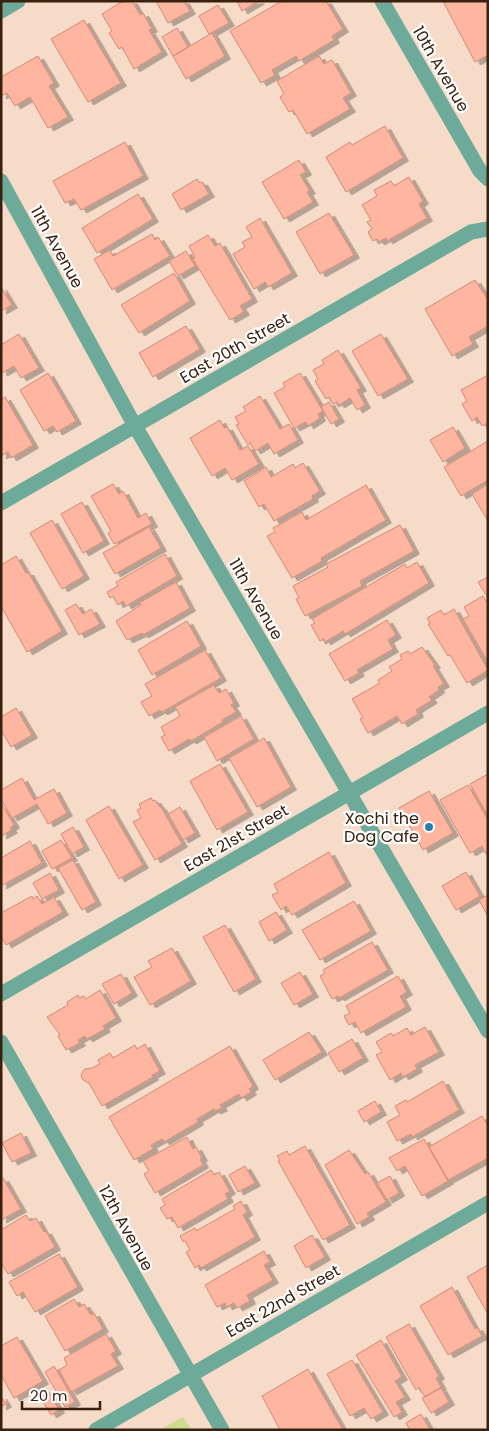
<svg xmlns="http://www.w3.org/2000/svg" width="489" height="1431" font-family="Poppins,sans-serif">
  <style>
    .green { fill: #cedc90 }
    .building { fill: #feb6a1; stroke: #d38974; filter: url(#shadow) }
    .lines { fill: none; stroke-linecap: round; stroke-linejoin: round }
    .minor { stroke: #6daa9a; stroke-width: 15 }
    .poi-dot { fill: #257ead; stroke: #fff; stroke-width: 2 }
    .labels { text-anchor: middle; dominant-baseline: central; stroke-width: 4.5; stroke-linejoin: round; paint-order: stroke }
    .street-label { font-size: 16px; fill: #39210e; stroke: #fff }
    .poi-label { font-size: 16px; fill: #39210e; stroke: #fff; text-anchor: end }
  </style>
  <defs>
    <filter id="shadow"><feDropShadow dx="5.5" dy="3" stdDeviation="0" flood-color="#0004"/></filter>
  </defs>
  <rect width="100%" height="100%" fill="#f5dbc8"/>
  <!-- green -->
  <path class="green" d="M183,1417l9,13h-28l-1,-2z"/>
  <!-- building -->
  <path class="building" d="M123,1h9l8,14 3,-2 9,16 -3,1 13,22 -28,17 -12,-22 -3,2 -10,-16 3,-2 -10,-17z
    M156,1h28l6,10 -22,12z
    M237,1h22l-17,10z
    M282,1h44l17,28 -11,7 2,4 -35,21 -3,-5 -24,14 3,5 -14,8 -31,-52z
    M446,1h42v54l-13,7 -31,-59z
    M218,5l11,18 -20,11 -10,-18z
    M84,20l37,63 -33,19 -37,-63z
    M177,28l11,19 -15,9 -11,-19z
    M212,33l13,23 -39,23 -13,-23z
    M38,56l16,27 -5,3 19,31 -20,11 -18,-31 -15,9 -8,-13 -6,3v-19z
    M319,56l5,8 8,-4 19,33 -8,5 7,11 -43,25 -14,-24 -4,2 -9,-15 4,-3 -7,-13z
    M385,126l18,32 -57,34 -20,-35 24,-15 2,3z
    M125,142l18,34 -62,34 -7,-11 -9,4 -12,-22z
    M299,160l7,12 -6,3 10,16 -3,1 6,10 -29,17 -22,-37z
    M409,177l14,24 -4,3 8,14 -40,23 -1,-3 -7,4 -2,-3 -4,2 -5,-9 4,-3 -5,-7 4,-2 -9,-15 15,-9 -3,-6 17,-9 3,5z
    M197,179l3,4 2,-1 7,12 -28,16 -9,-16z
    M138,194l15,25 -56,34 -15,-25z
    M329,213l25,42 -34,19 -24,-42z
    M260,218l32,55 -24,14 -3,-5 -11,7 -21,-35 12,-7 -3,-5 10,-5 -6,-10z
    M152,234l3,6 3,-3 12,19 -58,34 -18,-31 16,-9 3,6z
    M208,235l7,11 5,-3 32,56 -12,7 4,6 -14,8 -37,-61 2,-2 -6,-11z
    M186,251l9,15 -17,10 -9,-15z
    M174,273l16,28 -51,32 -18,-28z
    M475,280l13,20v26l-19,11 4,7 -21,12 -27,-47z
    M1,287l11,18 -11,6z
    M186,326l14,23 -47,28 -14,-24z
    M19,334l20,34 -18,10 -7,-12 -12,7 -1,-1v-27z
    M381,334l27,45 -30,17 -26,-45z
    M338,350l23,38 -4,2 8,15 -8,5 -7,-12 -11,7 -2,-3 -4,2 -4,-7 -3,2 -11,-18 3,-2 -5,-9 11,-6 -2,-4z
    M48,373l28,48 -19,11 -4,-6 -9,5 -24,-41z
    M300,373l23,38 -5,3 2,4 -12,8 -2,-4 -12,6 -20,-35 11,-6 -2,-4z
    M488,375v48l-6,3 -5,-9 -5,4 -10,-17 5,-3 -6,-11z
    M260,396l20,33 9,-5 9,16 -24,14 -6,-11 -13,8 -5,-8 -2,2 -12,-20 3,-1 -4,-7 11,-6 -3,-4z
    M5,397l28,48 -22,13 -3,-6 -7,4v-56z
    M329,402l10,17 -8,5 -10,-17z
    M220,420l4,8 3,-1 13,23 8,-4 11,18 -27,16 -7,-12 -13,8 -22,-38z
    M453,427l12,21 -22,14 -13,-22z
    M488,441v39l-27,16 -17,-29z
    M303,463l17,28 -8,5 1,3 -39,22 -10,-17 -5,3 -15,-26 22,-14 5,10 22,-13 2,4z
    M113,484l6,10 4,-3 15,27 8,-5 6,11 -38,20 -6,-11 3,-2 -20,-35z
    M488,484v37l-16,-27z
    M366,485l20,35 -65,38 1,3 -30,17 -25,-42 8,-4 -2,-4 29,-16 4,8z
    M82,502l22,39 -21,12 -22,-39z
    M52,520l32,56 -22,13 -32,-56z
    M400,525l14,26 -54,30 2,5 -57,30 -9,-17 3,-1 -6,-12 35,-19 -2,-3z
    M149,527l12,21 -46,26 -12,-21z
    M165,554l12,22 -51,30 -3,-5 -5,4 -5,-9 -3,2 -3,-6 11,-6 -2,-4z
    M16,556l10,17 2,-1 34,59 -35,21 -26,-46v-41z
    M417,562l12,21 -84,51 -2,-3 -18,11 -1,-3 -4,2 -9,-16 4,-2 -3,-4 93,-55 2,4z
    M488,577v21l-10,-16z
    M176,582l14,26 -47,27 -1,-2 -15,7 -11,-19 25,-16 -2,-2z
    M483,596l5,8v58l-25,-43 6,-3 -5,-9z
    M76,604l7,10 8,-5 9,15 -21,11 -14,-25z
    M454,609l34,61 -21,13 -17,-28 -2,1 -20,-32 2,-1 -3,-5 14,-8 3,5z
    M387,620l9,15 -8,5 5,9 -36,21 2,3 -14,8 -16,-27z
    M187,621l14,25 -49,29 -14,-25z
    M422,647l13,18 -2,1 11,18 -6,3 1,3 -10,7 3,3 -16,10 2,4 -16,10 -5,-8 -29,17 -8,-14 3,-1 -11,-19 28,-16 -2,-3 14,-9 -3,-4 13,-8 -2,-4 8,-4 2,3z
    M205,650l16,28 -59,34 -2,-2 -11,6 -8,-14 11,-6 -7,-12z
    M214,685l5,8 7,-4 8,14 -3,2 5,7 -14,8 1,2 -32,19 -2,-2 -20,12 -8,-14 4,-2 -4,-8 19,-11 -5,-9z
    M16,708l16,27 -21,12 -10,-17v-13z
    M241,716l13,23 -37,22 -13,-24z
    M264,738l27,49 -34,20 -28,-49z
    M220,764l28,48 -31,18 -27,-49z
    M488,774v42l-18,-32z
    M22,778l12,22 20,-11 13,24 -19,11 -11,-20 -25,14 -11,-19v-9z
    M468,785l20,35v33l-2,1 -4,-8 -12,7 -30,-53z
    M429,791l24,42 -30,17 -24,-42z
    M151,798l2,3 2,-1 5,7h1l21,37 -27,16 -22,-38 8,-4 -4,-8 4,-2 -2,-4z
    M1,803l13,22 -4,3 2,2 -11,6z
    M109,806l34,59 -24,14 -33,-59z
    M180,807l15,26 -12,7 -15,-26z
    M73,827l11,20 -12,7 -11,-20z
    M61,840l11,18 -20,11 -10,-18z
    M30,841l12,22 -41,23v-28z
    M329,852l17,31 -54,32 -6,-9 -5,4 -9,-15 6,-3 -4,-8z
    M73,860l23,42 -14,8 -24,-42z
    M466,872l14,24 -24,14 -14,-24z
    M50,873l9,17 -17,9 -9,-16z
    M488,895v21l-9,-16z
    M32,896l1,3 4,-3 5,8 12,-7 9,15 -57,33 -5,-9v-23z
    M354,901l17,30 -51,29 -18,-30z
    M276,912l11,18 -18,11 -10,-19z
    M225,925l31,54 -22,13 -31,-55z
    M372,942l16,28 -49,28 -1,-2 -6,3 -12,-23 5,-3 -2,-3z
    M172,948l19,33 -41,24 -16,-28 18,-10 -4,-6z
    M300,972l13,22 -19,11 -13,-22z
    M121,974l11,19 -18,11 -12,-20z
    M398,976l9,16 -7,4 6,11 -45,26 -6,-11 -6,3 -5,-9 6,-3 -4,-7z
    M100,990l16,28 -13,8 2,3 -18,10 -2,-3 -7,4 2,3 -14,7 -8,-14 2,-1 -13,-18 21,-12 -1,-3 11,-7 1,3 5,-2 2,3z
    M425,1027l14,25 -24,13 2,4 -14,8 -2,-4 -11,7 -14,-25 6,-3 -6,-10 15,-9 2,3 14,-8 4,7z
    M309,1032l13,20 -47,28 -12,-20z
    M352,1039l11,19 -24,14 -11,-19z
    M145,1044l15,27 -8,4 1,2 -51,29 -13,-23 -6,-3 -2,-5 2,-4 2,-2 7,-1 8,-4 -2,-4 12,-7 3,5 22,-13 2,4z
    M230,1046l23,40 -4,3 2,3 -10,6 -2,-4 -19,11 2,3 -7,3 -1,-2 -17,10 1,3 -34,20 -2,-3 -11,6 2,4 -19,11 -25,-43z
    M443,1081l16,29 -47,27 -1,-3 -14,7 -10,-19 13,-7 -5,-9 11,-6 1,2z
    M375,1101l6,11 -17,10 -6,-11z
    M482,1116l6,10v32l-40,22 -19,-33z
    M21,1133l10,20 -19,9 -10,-19z
    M187,1137l6,12 3,-2 6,11 -2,1 3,6 -48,28 -11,-19 5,-3 -6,-10z
    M424,1139l24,42 -26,15 -17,-30 -8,5 -8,-13z
    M305,1146l45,79 -27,15 -45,-79 2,-1 -3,-4 10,-5 2,4z
    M349,1150l16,24 3,-2 18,30 -19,11 2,4 -12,7 -32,-59z
    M245,1166l10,17 -17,9 -9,-17z
    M211,1170l3,5 5,-3 11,19 -5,3 3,5 -50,29 -6,-11 -5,2 -7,-11 5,-3 -3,-6z
    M390,1176l9,17 -12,7 -10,-17z
    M3,1178l18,31 -20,11v-41z
    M241,1201l6,11 -4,3 12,22 -54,31 -2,-3 -4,3 -9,-16 4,-2 -5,-9 -2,1 -3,-6 15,-8 1,3 39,-22 -2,-3z
    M26,1215l4,6 6,-3 8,14 2,-1 9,16 -47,27 -7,-11v-33z
    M312,1235l13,22 -19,11 -12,-22z
    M264,1251l6,11 -6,3 9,15 -26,15 3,6 -13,7 -3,-5 -7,4 -2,-4 -8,4 -12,-22z
    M59,1254l19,33 -43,25 -12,-20 -6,4 -8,-14z
    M488,1265v49l-21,-37z
    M452,1287l23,42 2,-2 5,9 -34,19 -28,-49z
    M74,1299l5,8 5,-3 7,11 3,-2 9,16 -38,22 -20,-35z
    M409,1324l30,52 -3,2 5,9 -16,10 -6,-10 -3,3 -30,-53z
    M106,1334l10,17 -5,3 7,12 -47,26 -12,-22 8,-5 -3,-7z
    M17,1337l26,44 -29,17 -13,-23v-29z
    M381,1340l21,37 -7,4 10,16 -9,5 6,10 -8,5 -38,-62z
    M352,1360l31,52 -12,7 -7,-11 -14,8 -23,-42z
    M54,1366l21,36 -10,5 -20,-35z
    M308,1369l35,61h-63l-18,-34z
    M441,1388l8,14 -18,11 -9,-15z
    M49,1392l10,18 -8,5 -11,-18z
    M1,1396l5,8 -5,3z
    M421,1414l9,16h-20l-4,-7z"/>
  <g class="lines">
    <!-- minor -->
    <path class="minor" d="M382,1l98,170 8,8
      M1,11l17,-10
      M1,181l134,245 353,605
      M1,503l470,-271 17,-3
      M1,994l487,-281
      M1,1042l221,388
      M96,1430l392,-227"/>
  </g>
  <!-- markers -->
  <circle class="poi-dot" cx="429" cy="827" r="5"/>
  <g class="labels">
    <!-- street labels -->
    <g class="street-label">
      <text transform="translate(441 69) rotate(60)">10th Avenue</text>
      <text transform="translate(57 247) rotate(61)">11th Avenue</text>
      <text transform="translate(235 348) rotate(-30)">East 20th Street</text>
      <text transform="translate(256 599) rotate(60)">11th Avenue</text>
      <text transform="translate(236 838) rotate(-30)">East 21st Street</text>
      <text transform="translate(126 1228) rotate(61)">12th Avenue</text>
      <text transform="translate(283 1301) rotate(-30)">East 22nd Street</text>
    </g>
    <!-- poi labels -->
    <g class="poi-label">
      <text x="419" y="818">Xochi the<tspan x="419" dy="18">Dog Cafe</tspan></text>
    </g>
  </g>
  <!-- border -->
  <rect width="489" height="1431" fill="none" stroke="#39210e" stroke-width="5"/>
  <!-- scale -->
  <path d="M22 1401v8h78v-8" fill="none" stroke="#39210e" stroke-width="2.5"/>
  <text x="30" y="1401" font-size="15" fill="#39210e" stroke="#ffffff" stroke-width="4" paint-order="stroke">20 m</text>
</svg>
